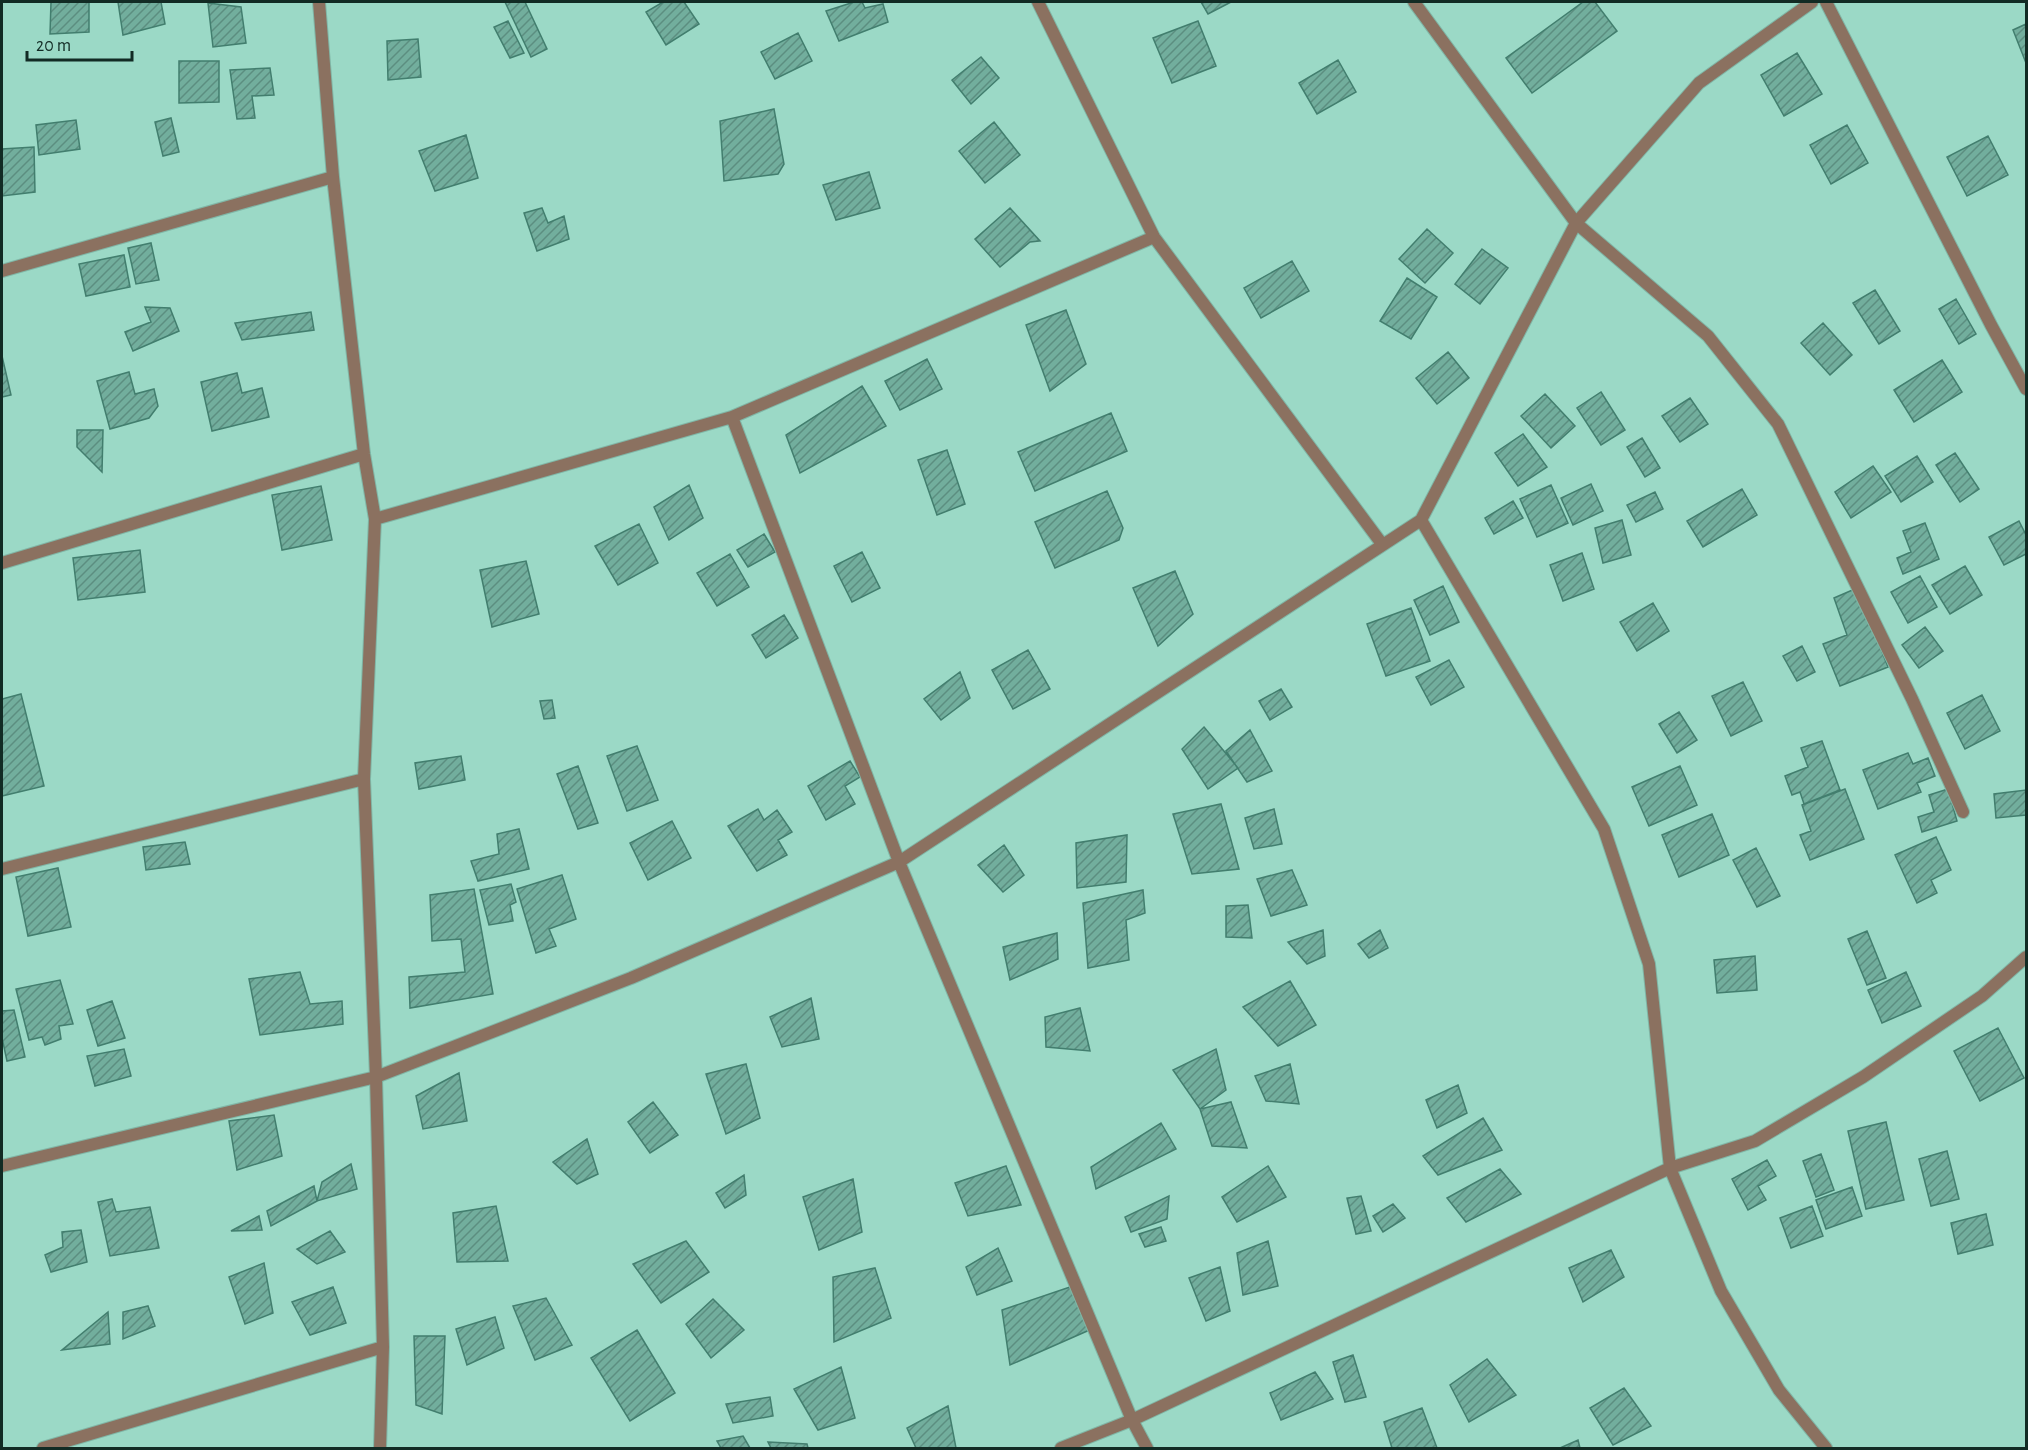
<svg xmlns="http://www.w3.org/2000/svg" width="2028" height="1450" font-family="'Alegreya Sans',sans-serif">
  <style>
    .building { fill: url(#building-hatch); stroke: #427e6e; stroke-width: 1.5 }
    .lines { fill: none; stroke-linecap: round; stroke-linejoin: round }
    .minor-casing { stroke: #80b6a6; stroke-width: 14 }
    .minor { stroke: #8b7160; stroke-width: 12 }
  </style>
  <defs>
    <pattern id="building-hatch" width="6" height="6" patternUnits="userSpaceOnUse" patternTransform="scale(1.5)"><rect width="6" height="6" fill="#72ae9d"/><path d="M-1 1l2-2M0 6l6-6M5 7l2-2" fill="none" stroke="#5c8e80"/></pattern>
  </defs>
  <rect width="100%" height="100%" fill="#9bd9c6"/>
  <!-- building -->
  <path class="building" d="M51,2h38v30l-39,2z
    M118,2h43l4,22 -42,11z
    M505,2h20l22,47 -16,8z
    M663,2h21l15,22 -33,21 -20,-33z
    M854,2h8l3,6 18,-4 5,18 -49,19 -13,-30z
    M1201,2h30l-23,12z
    M1583,2h12l22,29 -85,62 -26,-35z
    M208,3l33,4 5,36 -33,4z
    M508,21l16,32 -14,5 -16,-31z
    M1198,21l18,45 -44,17 -19,-45z
    M2026,24v39l-13,-33z
    M798,33l14,28 -37,18 -14,-27z
    M418,39l3,38 -33,3 -1,-39z
    M1797,53l25,41 -38,22 -23,-41z
    M981,57l18,21 -28,26 -19,-24z
    M1338,60l18,32 -39,22 -18,-31z
    M179,61h40v41l-40,1z
    M270,68l4,27 -22,1 3,22 -18,1 -7,-49z
    M774,109l10,55 -6,10 -54,7 -4,-60z
    M171,118l8,34 -16,4 -8,-34z
    M76,120l4,29 -41,6 -3,-30z
    M994,122l26,33 -35,28 -26,-32z
    M1847,125l21,38 -37,21 -21,-39z
    M466,135l12,43 -43,13 -16,-40z
    M1988,136l20,39 -41,21 -20,-39z
    M34,147l1,45 -33,4v-47z
    M869,172l11,36 -44,12 -13,-35z
    M542,208l6,15 16,-7 5,23 -32,12 -13,-38z
    M1010,208l30,33 -10,1 -30,25 -25,-28z
    M1427,229l26,24 -28,30 -26,-24z
    M151,243l8,37 -23,4 -8,-36z
    M1482,249l26,19 -28,36 -25,-20z
    M124,255l6,32 -44,9 -7,-32z
    M1292,261l17,30 -48,27 -17,-30z
    M1407,278l30,19 -26,42 -31,-18z
    M1875,290l25,41 -21,13 -26,-41z
    M1956,299l20,35 -17,10 -20,-35z
    M145,307l25,1 9,23 -46,20 -8,-19 26,-10z
    M1066,310l20,54 -36,27 -24,-66z
    M311,312l3,18 -72,10 -7,-17z
    M1823,323l29,32 -22,20 -29,-32z
    M1448,352l21,26 -32,26 -21,-26z
    M2,356l9,39 -9,2z
    M927,359l15,30 -42,21 -15,-29z
    M1942,360l20,32 -48,30 -20,-32z
    M129,372l6,22 19,-5 4,17 -9,12 -39,11 -13,-48z
    M237,373l5,20 20,-5 7,29 -57,14 -11,-49z
    M862,386l24,40 -86,47 -14,-38z
    M1601,392l24,38 -24,15 -24,-37z
    M1545,394l30,32 -24,22 -30,-32z
    M1690,398l18,26 -28,18 -18,-26z
    M1111,413l16,38 -92,40 -17,-39z
    M77,430h26l-1,42 -25,-25z
    M1523,434l24,33 -29,19 -23,-33z
    M1642,438l18,30 -15,9 -18,-30z
    M947,450l18,54 -28,11 -19,-55z
    M1955,453l24,36 -19,13 -24,-37z
    M1917,456l16,26 -32,20 -16,-26z
    M1873,466l18,26 -40,26 -16,-26z
    M1591,484l12,27 -30,14 -12,-27z
    M689,485l14,33 -34,22 -15,-33z
    M1551,485l17,38 -31,14 -17,-38z
    M321,486l11,54 -50,10 -10,-55z
    M1742,489l15,26 -54,32 -16,-26z
    M1107,491l16,37 -4,12 -64,28 -20,-46z
    M1655,492l8,17 -27,13 -9,-17z
    M1513,501l10,17 -29,16 -9,-16z
    M1622,520l9,35 -28,8 -8,-35z
    M2019,521l7,14v19l-22,11 -15,-28z
    M1925,523l14,36 -36,15 -6,-16 14,-6 -8,-21z
    M639,524l19,39 -40,22 -23,-39z
    M764,534l11,18 -27,15 -11,-17z
    M140,550l5,42 -67,8 -5,-42z
    M862,552l18,36 -28,14 -18,-36z
    M1582,553l12,36 -31,12 -13,-36z
    M730,554l19,33 -32,19 -20,-33z
    M526,561l13,53 -47,13 -12,-57z
    M1965,566l17,29 -32,19 -18,-29z
    M1175,571l18,43 -35,32 -25,-58z
    M1920,576l17,31 -29,16 -17,-31z
    M1443,586l16,36 -29,13 -16,-35z
    M1857,588l31,79 -48,19 -17,-42 24,-9 -13,-37z
    M1653,603l16,28 -32,20 -17,-29z
    M1411,608l19,53 -44,15 -19,-52z
    M784,615l14,23 -32,20 -14,-23z
    M1925,627l18,24 -24,17 -17,-23z
    M1802,646l13,26 -18,9 -14,-25z
    M1028,650l22,39 -37,20 -21,-39z
    M1449,660l15,27 -33,18 -15,-28z
    M960,672l10,26 -29,22 -17,-21z
    M1743,682l19,39 -31,15 -19,-40z
    M1281,689l11,18 -22,13 -11,-19z
    M21,694l23,92 -42,10v-97z
    M1982,695l18,36 -35,18 -18,-36z
    M552,700l3,18 -11,1 -4,-18z
    M1679,712l18,28 -20,13 -18,-29z
    M1204,727l34,41 -30,21 -26,-40z
    M1250,730l22,41 -25,11 -21,-31z
    M1822,741l18,49 -36,14 -4,-12 -8,3 -7,-19 23,-9 -7,-19z
    M637,746l21,54 -31,11 -20,-55z
    M1908,753l5,11 15,-6 7,18 -18,7 4,9 -43,17 -15,-39z
    M461,756l4,24 -46,9 -4,-26z
    M850,761l10,16 -15,9 10,18 -29,16 -18,-34z
    M578,766l20,57 -20,6 -21,-55z
    M1680,766l17,39 -48,21 -17,-39z
    M1845,789l19,50 -54,21 -10,-25 11,-4 -9,-26z
    M1948,789l9,32 -35,11 -4,-15 16,-5 -5,-17z
    M2026,790v25l-30,3 -2,-24z
    M1221,804l18,65 -47,5 -19,-60z
    M758,809l6,11 13,-10 15,22 -14,8 9,15 -30,16 -29,-45z
    M1274,809l8,35 -28,5 -9,-31z
    M1712,814l17,41 -50,22 -17,-42z
    M672,821l19,37 -43,22 -18,-37z
    M519,829l10,40 -51,12 -7,-20 28,-7 -2,-20z
    M1127,835l-1,47 -49,6 -1,-45z
    M1936,837l15,33 -20,10 6,13 -20,10 -22,-48z
    M185,842l5,22 -44,6 -3,-23z
    M1004,845l20,30 -21,17 -25,-27z
    M1756,848l24,48 -23,11 -24,-47z
    M58,868l13,59 -43,9 -12,-59z
    M1292,870l15,35 -36,11 -14,-37z
    M562,875l14,44 -27,10 7,17 -20,7 -19,-64z
    M511,884l5,18 -6,3 3,16 -24,4 -9,-35z
    M474,889l19,105 -83,14 -1,-31 56,-5 -4,-33 -29,2 -2,-46z
    M1143,890l2,23 -19,7 3,40 -41,8 -5,-65z
    M1248,905l4,33 -26,-1v-31z
    M1323,930l2,26 -18,8 -19,-22z
    M1380,930l8,18 -19,10 -11,-14z
    M1867,931l19,47 -19,7 -19,-46z
    M1057,933l1,26 -48,21 -7,-33z
    M1755,956l2,34 -40,3 -3,-33z
    M300,972l10,32 32,-3 1,23 -83,11 -11,-56z
    M1906,972l15,34 -39,17 -14,-33z
    M60,980l13,44 -14,2 2,13 -16,6 -3,-8 -13,3 -13,-51z
    M1290,981l26,44 -38,21 -35,-39z
    M811,998l8,41 -37,8 -12,-30z
    M112,1001l13,37 -27,8 -11,-36z
    M1080,1008l10,43 -44,-4 -1,-30z
    M14,1010l11,47 -18,4 -5,-23v-27z
    M1998,1028l26,50 -44,23 -26,-50z
    M124,1049l7,27 -36,10 -8,-30z
    M1216,1049l10,41 -26,19 -27,-39z
    M746,1064l14,54 -34,16 -20,-60z
    M1290,1064l9,40 -33,-3 -11,-25z
    M459,1073l8,48 -44,8 -7,-33z
    M1458,1085l9,28 -30,15 -11,-28z
    M653,1102l25,33 -28,18 -22,-31z
    M1231,1102l16,46 -35,-2 -12,-37z
    M274,1115l8,41 -45,14 -8,-49z
    M1483,1118l19,32 -64,25 -15,-19z
    M1886,1122l18,78 -38,9 -18,-78z
    M1161,1123l15,26 -80,40 -5,-22z
    M587,1139l11,35 -21,10 -24,-22z
    M1947,1151l12,48 -28,7 -12,-47z
    M1821,1154l13,36 -18,7 -13,-36z
    M1767,1160l9,16 -18,10 8,14 -18,10 -16,-31z
    M351,1164l6,25 -40,12 5,-19z
    M1006,1166l15,39 -53,11 -13,-33z
    M1268,1166l18,31 -49,25 -15,-25z
    M1500,1169l21,25 -55,28 -19,-24z
    M744,1175l2,20 -21,13 -9,-15z
    M853,1179l9,53 -43,18 -16,-53z
    M314,1186l3,15 -46,25 -4,-15z
    M1852,1187l10,29 -36,13 -10,-29z
    M1169,1196l-2,23 -36,13 -6,-15z
    M1361,1196l10,35 -15,3 -9,-36z
    M112,1199l4,13 34,-5 9,41 -49,8 -12,-54z
    M1393,1204l12,14 -22,14 -10,-16z
    M496,1206l12,55 -51,1 -4,-49z
    M1812,1206l11,30 -32,12 -11,-30z
    M1986,1214l7,31 -35,9 -7,-31z
    M259,1216l3,14 -31,1z
    M1161,1227l5,14 -21,6 -6,-13z
    M81,1230l6,32 -36,10 -6,-17 18,-8 -1,-15z
    M330,1231l15,21 -28,12 -20,-15z
    M686,1241l23,31 -48,31 -28,-39z
    M1268,1241l10,45 -35,9 -6,-42z
    M998,1248l14,33 -35,14 -11,-28z
    M1611,1250l13,27 -41,25 -14,-34z
    M264,1263l9,50 -28,11 -16,-47z
    M1220,1267l10,44 -24,10 -17,-43z
    M875,1268l16,50 -57,24 -1,-65z
    M1076,1285l18,43 -84,37 -8,-55z
    M333,1287l13,36 -36,12 -18,-33z
    M546,1298l26,47 -37,15 -22,-54z
    M713,1299l31,31 -33,28 -25,-34z
    M148,1306l7,20 -32,13v-27z
    M108,1312l2,32 -48,6z
    M495,1317l9,31 -37,17 -11,-36z
    M637,1330l38,63 -45,28 -39,-63z
    M414,1336h31l-3,78 -26,-9z
    M1353,1355l13,42 -21,5 -12,-40z
    M1487,1359l29,36 -47,27 -19,-37z
    M841,1367l14,51 -37,12 -24,-41z
    M1315,1372l18,27 -52,21 -11,-27z
    M1624,1388l27,38 -38,19 -23,-37z
    M770,1397l3,19 -40,7 -7,-19z
    M948,1406l8,42h-40l-9,-20z
    M1422,1408l15,40h-45l-8,-26z
    M743,1436l7,12h-29l-4,-7z
    M1578,1440l2,8h-20z
    M768,1442l39,2 1,4h-37z"/>
  <g class="lines">
    <defs>
      <path id="minor" d="M319,2l14,175 31,277 11,65 -11,260 12,298 7,270 -3,101
        M1038,2l116,235 228,307
        M1414,2l162,221 132,113 70,88 134,275 51,113
        M1826,2l165,323 35,64
        M2,271l331,-94
        M732,417l167,445 233,558 15,28
        M375,519l357,-102 422,-180
        M1421,520l183,309 45,135 21,204 51,123 58,99 47,58
        M2,563l362,-109
        M2,869l362,-90
        M2,1166l374,-89 255,-99 268,-116 522,-342 155,-297 123,-140 113,-81
        M43,1448l340,-101
        M1061,1448l71,-28 538,-252 85,-27 108,-64 119,-81 44,-39"/>
    </defs>
    <!-- minor casing -->
    <use href="#minor" class="minor-casing"/>
    <!-- minor -->
    <use href="#minor" class="minor"/>
  </g>
  <!-- border -->
  <rect width="2028" height="1450" fill="none" stroke="#122b24" stroke-width="6"/>
  <!-- scale -->
  <path d="M27 51v9h105v-9" fill="none" stroke="#122b24" stroke-width="3"/>
  <text x="36" y="51" font-size="18" fill="#122b24" stroke="#9bd9c6" stroke-width="4.5" paint-order="stroke">20 m</text>
</svg>
